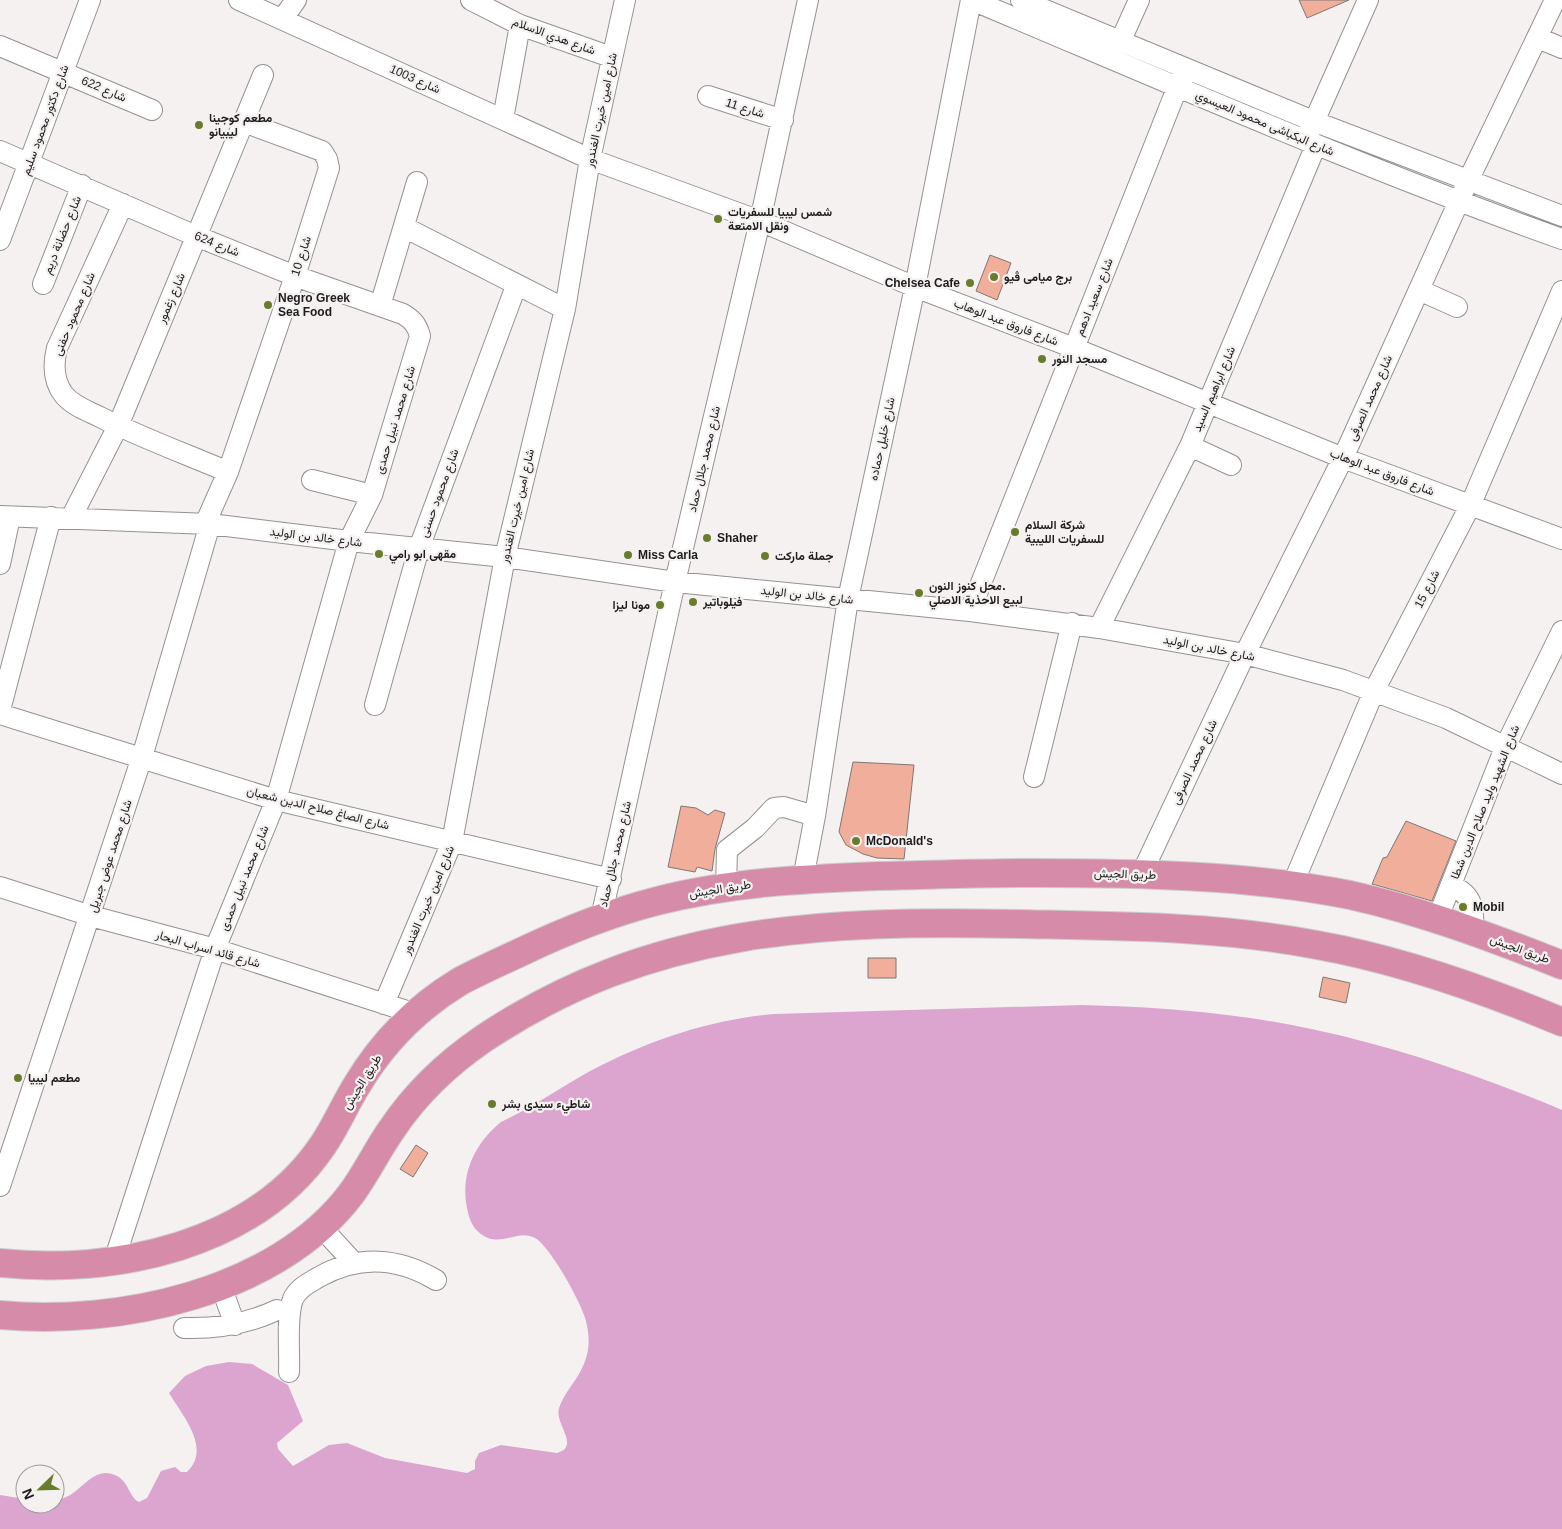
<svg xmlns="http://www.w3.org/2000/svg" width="1562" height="1529" font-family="Helvetica,Vazirmatn,sans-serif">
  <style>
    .water { fill: #dba5d0 }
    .building { fill: #f1ae9a; stroke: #7c7877 }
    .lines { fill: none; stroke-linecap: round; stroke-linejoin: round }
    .minor-casing { stroke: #959191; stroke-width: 22 }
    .highway-casing { stroke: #cdcdcd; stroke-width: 30 }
    .minor { stroke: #fff; stroke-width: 20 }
    .highway { stroke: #d68ca9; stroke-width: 28 }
    .poi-dot { fill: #697c2c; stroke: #f5f1f1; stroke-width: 2 }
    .labels { text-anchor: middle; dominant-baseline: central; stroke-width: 4.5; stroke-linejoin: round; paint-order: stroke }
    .street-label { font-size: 12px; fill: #1d1b1b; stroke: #f5f1f1 }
    .poi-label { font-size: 12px; font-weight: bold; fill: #1d1b1b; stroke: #f5f1f1; text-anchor: start }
  </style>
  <rect width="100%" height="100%" fill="#f5f1f1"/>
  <!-- water -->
  <path class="water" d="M1082,1005c79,2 157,8 234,25 84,18 167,47 246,80v419h-1562v-34l25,4v5h30v-3c6,-2 13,-4 18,-8 14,-10 25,-27 44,-17 12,6 12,21 22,26l8,-4 14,-27 14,-4 6,5h6c25,-24 -5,-57 -18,-79l16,-17 21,-10 23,-4 23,2 36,21 15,36 -26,22 1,6 15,17 36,-21 18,-2 38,15 82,15 8,-4v-8l4,-8 22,-8 56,8c24,-7 -3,-29 2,-45 6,-18 22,-31 27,-50 4,-12 3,-24 0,-37 -4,-17 -36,-75 -51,-83 -18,-10 -34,11 -54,-4 -9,-6 -12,-16 -14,-26 -7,-34 8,-65 34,-86 32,-15 60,-35 91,-52 58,-30 116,-50 182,-56z"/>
  <!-- building -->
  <path class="building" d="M1299,0h50l-42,18z
    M990,255l21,8 -14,37 -21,-9z
    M853,762l61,3 -10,94 -27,-1 -14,-4 -17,-9 -7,-13z
    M681,806l15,2 12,7 7,-5 10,3 -10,36 -3,22 -15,-4 -2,5 -27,-5z
    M1406,821l50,20 -24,60 -60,-17 11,-26 4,-1z
    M868,958h28v20h-28z
    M1323,977l27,6 -4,20 -27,-6z
    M416,1145l12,8 -15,24 -13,-8z"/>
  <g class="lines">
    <defs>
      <path id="minor" d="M239,0l351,159 170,62 155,66 159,61 269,110 219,81
        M471,0l49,25 91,32
        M972,0c195,82 390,168 590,239
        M1021,0l292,121 249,95
        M283,18l13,-18
        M1538,38l24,10
        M1121,40l18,-40
        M0,46l152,64
        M708,96l75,24
        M503,119l17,-94
        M1309,133l59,-133
        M0,151l196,85 99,40 108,38c10,6 14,11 17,22l-48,159 -23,46 -73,259 -61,149 -101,312
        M123,204l-66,144c-4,16 -4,33 7,47 9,11 24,16 36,22 42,21 86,37 128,55
        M404,227l161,82
        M0,240l90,-240
        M43,284l39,-99
        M1419,290l38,17
        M380,306l37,-124
        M1190,446l41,19
        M312,480l60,15
        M0,516l210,8 139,17 156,16 170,25 295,29 129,17 146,26 98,26 103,38 116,56
        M71,518l47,-92 145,-351
        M205,524l23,-52 67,-196 34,-108 -2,-9 -5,-8 -78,-29
        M0,564l10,-47
        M970,611l215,-543
        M1099,628l91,-182 126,-301
        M375,705l44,-157 97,-262
        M0,710l51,-193
        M0,714l276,86 335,79
        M1034,777l38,-154
        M1141,875l104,-221 98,-196 125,-277 87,-181
        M803,879l12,-63 33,-217 67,-312 56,-287
        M1292,886l82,-195 96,-185 92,-215
        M1452,886c22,9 22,25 21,46
        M0,887l91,29 124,33 201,65
        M726,888l1,-38 28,-22 19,-20 10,-1 31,9
        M601,918l74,-336 85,-361 48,-221
        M1437,920l69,-175 56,-114
        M384,1004l68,-162 53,-285 60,-248 25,-150 35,-159
        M0,1186l142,-429 68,-233
        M321,1227l33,36
        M221,1286l14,39
        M184,1328c33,1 63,-4 93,-18
        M289,1372c1,-19 -3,-55 4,-73 5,-11 16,-16 26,-22 39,-22 79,-20 117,3"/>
      <path id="highway" d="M0,1263c114,12 255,-17 323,-118 13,-19 22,-41 34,-60 25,-42 61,-78 102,-103 20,-11 41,-20 62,-30 44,-21 89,-39 136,-51 73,-19 147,-22 222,-25 51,-1 103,-3 154,-3 101,0 218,2 317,22 72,16 143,43 212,70
        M0,1315c118,11 276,-22 351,-121 15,-20 26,-44 41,-65 24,-36 56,-66 91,-90 169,-113 339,-119 535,-115 100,2 201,2 299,21 84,15 166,44 245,77"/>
    </defs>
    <!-- minor casing -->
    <use href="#minor" class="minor-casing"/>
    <!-- highway casing -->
    <use href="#highway" class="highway-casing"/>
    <!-- minor -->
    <use href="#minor" class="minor"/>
    <!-- highway -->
    <use href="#highway" class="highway"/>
  </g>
  <!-- markers -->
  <g class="poi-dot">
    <circle cx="199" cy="125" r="5"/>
    <circle cx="718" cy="219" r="5"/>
    <circle cx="994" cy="277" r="5"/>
    <circle cx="970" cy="283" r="5"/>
    <circle cx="268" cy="305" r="5"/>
    <circle cx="1042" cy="359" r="5"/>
    <circle cx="1015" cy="532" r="5"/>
    <circle cx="707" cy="538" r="5"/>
    <circle cx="379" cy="554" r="5"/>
    <circle cx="628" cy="555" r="5"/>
    <circle cx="765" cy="556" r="5"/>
    <circle cx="919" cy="593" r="5"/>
    <circle cx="693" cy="602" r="5"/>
    <circle cx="660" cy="605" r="5"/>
    <circle cx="856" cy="841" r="5"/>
    <circle cx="1463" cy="907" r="5"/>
    <circle cx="18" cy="1078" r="5"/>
    <circle cx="492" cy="1104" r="5"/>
  </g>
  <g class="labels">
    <!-- street labels -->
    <g class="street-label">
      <text transform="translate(554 36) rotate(20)">شارع هدي الاسلام</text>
      <text transform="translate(415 79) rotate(24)">شارع 1003</text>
      <text transform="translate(104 89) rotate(23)">شارع 622</text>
      <text transform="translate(745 108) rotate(18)">شارع 11</text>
      <text transform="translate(601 110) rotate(-78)">شارع امين خيرت الغندور</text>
      <text transform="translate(45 120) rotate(-70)">شارع دكتور محمود سليم</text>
      <text transform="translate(1265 123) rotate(23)">شارع البكباشى محمود العيسوي</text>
      <text transform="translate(62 235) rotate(-68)">شارع حضانة دريم</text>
      <text transform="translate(217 244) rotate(22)">شارع 624</text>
      <text transform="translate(301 256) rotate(-72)">شارع 10</text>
      <text transform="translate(1094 297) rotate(-68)">شارع سعيد ادهم</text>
      <text transform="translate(171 298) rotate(-67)">شارع زغمور</text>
      <text transform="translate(74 314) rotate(-67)">شارع محمود حفنى</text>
      <text transform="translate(1006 322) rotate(21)">شارع فاروق عبد الوهاب</text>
      <text transform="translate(1214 389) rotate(-67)">شارع ابراهيم السيد</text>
      <text transform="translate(1370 398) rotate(-66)">شارع محمد الصرفى</text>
      <text transform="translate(395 420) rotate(-73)">شارع محمد نبيل حمدى</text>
      <text transform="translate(882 439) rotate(-78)">شارع خليل حماده</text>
      <text transform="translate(704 459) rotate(-77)">شارع محمد جلال حماد</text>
      <text transform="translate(1382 472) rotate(21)">شارع فاروق عبد الوهاب</text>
      <text transform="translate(439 493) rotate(-70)">شارع محمود حسنى</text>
      <text transform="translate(517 506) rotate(-77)">شارع امين خيرت الغندور</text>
      <text transform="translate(316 537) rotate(7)">شارع خالد بن الوليد</text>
      <text transform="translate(1427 589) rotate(-63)">شارع 15</text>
      <text transform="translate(807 595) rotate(6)">شارع خالد بن الوليد</text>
      <text transform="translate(1209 648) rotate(11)">شارع خالد بن الوليد</text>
      <text transform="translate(1194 762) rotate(-65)">شارع محمد الصرفى</text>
      <text transform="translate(1485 802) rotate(-68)">شارع الشهيد وليد صلاح الدين شطا</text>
      <text transform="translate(318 808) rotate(14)">شارع الصاغ صلاح الدين شعبان</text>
      <text transform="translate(615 854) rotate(-77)">شارع محمد جلال حماد</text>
      <text transform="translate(110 856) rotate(-72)">شارع محمد عوض جبريل</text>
      <text transform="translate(1125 874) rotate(2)">طريق الجيش</text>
      <text transform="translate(244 878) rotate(-68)">شارع محمد نبيل حمدى</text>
      <text transform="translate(720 889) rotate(-9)">طريق الجيش</text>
      <text transform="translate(428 900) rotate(-67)">شارع امين خيرت الغندور</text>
      <text transform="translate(208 949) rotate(16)">شارع قائد اسراب البحار</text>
      <text transform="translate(1520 949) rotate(20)">طريق الجيش</text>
      <text transform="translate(362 1082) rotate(-58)">طريق الجيش</text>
    </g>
    <!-- poi labels -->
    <g class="poi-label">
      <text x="209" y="118">مطعم كوجينا<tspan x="209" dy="14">ليبيانو</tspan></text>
      <text x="728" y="212">شمس ليبيا للسفريات<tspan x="728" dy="14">ونقل الامتعة</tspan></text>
      <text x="1004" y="277">برج ميامى ڤيو</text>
      <text x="960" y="283" text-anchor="end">Chelsea Cafe</text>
      <text x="278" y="298">Negro Greek<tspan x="278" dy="14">Sea Food</tspan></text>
      <text x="1052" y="359">مسجد النور</text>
      <text x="1025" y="525">شركة السلام<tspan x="1025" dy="14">للسفريات الليبية</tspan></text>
      <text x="717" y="538">Shaher</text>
      <text x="389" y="554">مقهى ابو رامي</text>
      <text x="638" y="555">Miss Carla</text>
      <text x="775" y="556">جملة ماركت</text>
      <text x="929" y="586">محل كنوز النون.<tspan x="929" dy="14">لبيع الاحذية الاصلي</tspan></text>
      <text x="703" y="602">فيلوباتير</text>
      <text x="650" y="605" text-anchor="end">مونا ليزا</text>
      <text x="866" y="841">McDonald's</text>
      <text x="1473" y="907">Mobil</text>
      <text x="28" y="1078">مطعم ليبيا</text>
      <text x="502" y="1104">شاطيء سيدى بشر</text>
    </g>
  </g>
  <!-- north arrow -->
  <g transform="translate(40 1489) rotate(247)"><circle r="24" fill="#f5f1f1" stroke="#9f9b9b"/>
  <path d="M0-4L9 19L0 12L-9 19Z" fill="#697c2c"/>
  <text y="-8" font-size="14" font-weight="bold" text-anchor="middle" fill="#1d1b1b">N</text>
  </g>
</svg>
